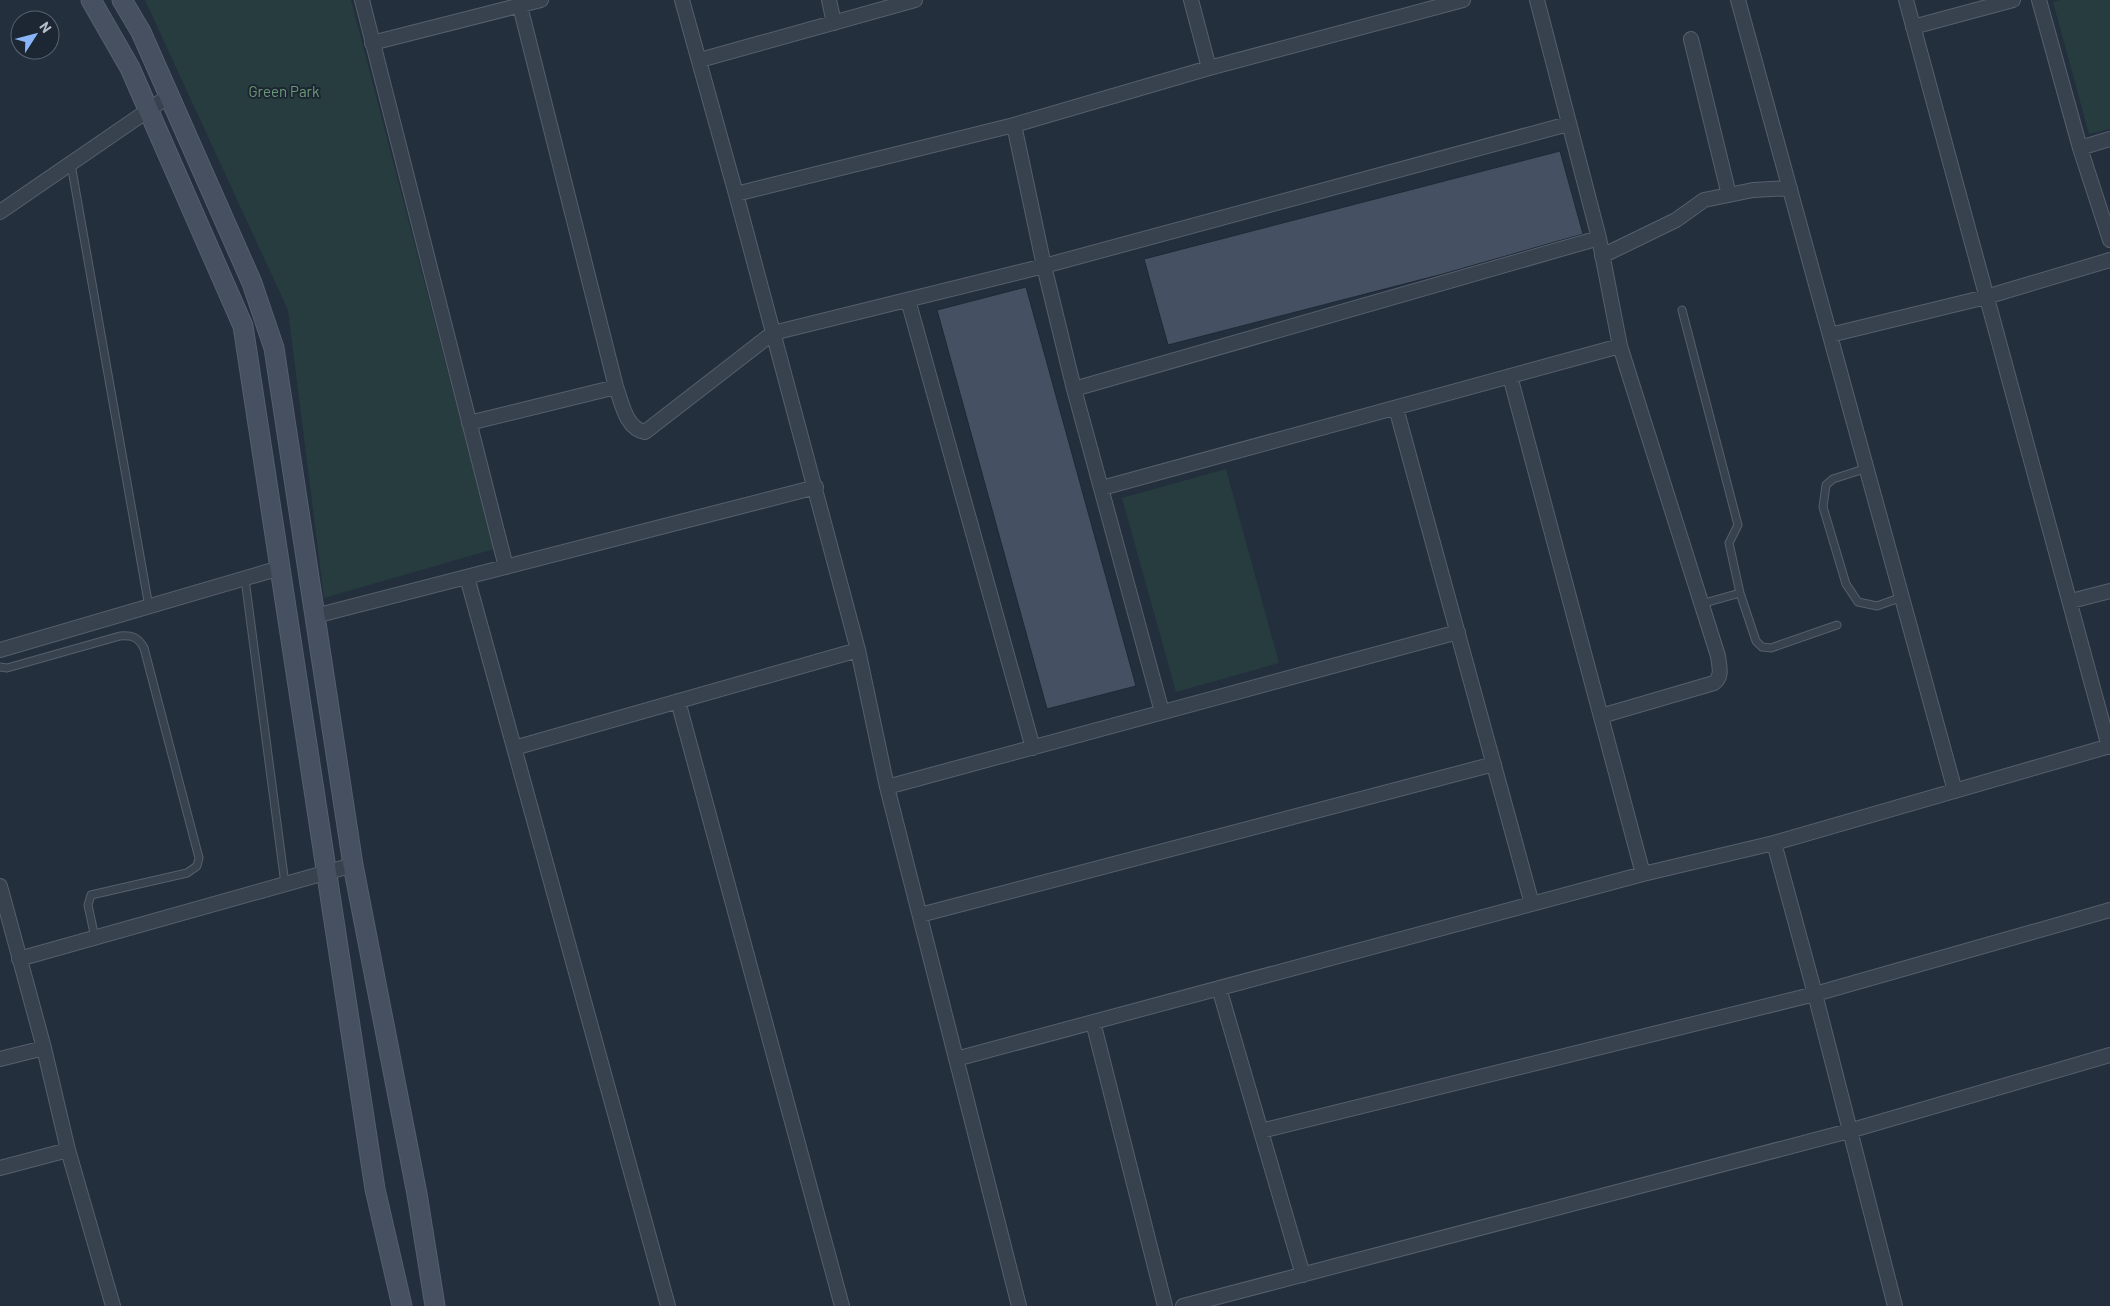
<svg xmlns="http://www.w3.org/2000/svg" width="2110" height="1306" font-family="Barlow,sans-serif">
  <style>
    .green { fill: #263c3f }
    .building { fill: #455162; stroke: #1f2835 }
    .lines { fill: none; stroke-linecap: round; stroke-linejoin: round }
    .lane-casing { stroke: #565f6c; stroke-width: 9 }
    .street-casing { stroke: #565f6c; stroke-width: 16 }
    .secondary-casing { stroke: #565f6c; stroke-width: 21 }
    .lane { stroke: #38414e; stroke-width: 7 }
    .street { stroke: #38414e; stroke-width: 14 }
    .secondary { stroke: #465061; stroke-width: 19 }
    .labels { text-anchor: middle; dominant-baseline: central; stroke-width: 4; stroke-linejoin: round; paint-order: stroke }
    .park-label { font-size: 15px; fill: #6b9a76; stroke: #1d2633 }
  </style>
  <rect width="100%" height="100%" fill="#242f3e"/>
  <!-- green -->
  <path class="green" d="M145,0h206l143,549 -170,49 -36,-288z
    M2061,0h49v129l-21,5 -36,-132z
    M1226,469l53,194 -103,29 -54,-194z"/>
  <!-- building -->
  <path class="building" d="M1560,151l23,83 -140,40 -275,71 -24,-86z
    M1026,287l110,399 -89,23 -110,-399z"/>
  <g class="lines">
    <defs>
      <path id="lane" d="M71,164l78,443
        M1682,310l56,215 -9,18 11,50 -39,11
        M1867,468l-34,11 -7,6 -3,22 23,77 12,18 19,4 25,-9
        M245,579l40,305
        M1740,593l16,48 6,6 9,1 66,-23
        M0,667l7,1 113,-32c12,-1 18,1 24,12l55,210 -2,8 -10,7 -96,22 -3,10 7,33"/>
      <path id="street" d="M362,0l144,567
        M682,0l54,194 122,456 29,137 132,519
        M829,0l5,23
        M1191,0l18,68
        M1537,0l62,238 21,108 98,310c1,10 5,20 -4,27l-113,33
        M1738,0l217,791
        M1906,0l203,747
        M2039,0l41,148 30,92
        M520,6l96,381c6,16 10,42 29,45l128,-99 271,-67 524,-142
        M1913,27l100,-27
        M1691,39l38,156
        M372,43l169,-43
        M700,60l215,-60
        M1014,125l30,141 30,123 88,323
        M2080,148l30,-9
        M736,194l278,-69 195,-57 254,-68
        M0,212l169,-116
        M1602,256l74,-36 28,-20 49,-10 37,-2
        M908,300l125,448
        M1830,335l156,-38 124,-37
        M1510,376l133,498
        M1074,389l525,-151
        M1396,408l136,496
        M469,423l147,-36
        M1102,488l518,-142
        M467,577l201,729
        M2071,601l39,-10
        M315,616l501,-129
        M0,650l280,-82
        M678,701l164,605
        M514,748l344,-98
        M887,787l571,-155
        M1774,843l41,151 80,312
        M0,886l44,162 24,102 45,156
        M920,915l574,-151
        M19,959l334,-94
        M1219,988l84,287
        M1093,1022l72,284
        M0,1059l44,-11
        M956,1059l687,-185 131,-31 336,-97
        M1261,1131l554,-137 295,-84
        M0,1168l68,-18
        M1183,1306l666,-175 261,-76"/>
      <path id="secondary" d="M91,0l39,68 113,258 132,863 27,117
        M122,0l19,32 111,251 22,65 79,517 64,329 18,112"/>
    </defs>
    <!-- lane casing -->
    <use href="#lane" class="lane-casing"/>
    <!-- street casing -->
    <use href="#street" class="street-casing"/>
    <!-- secondary casing -->
    <use href="#secondary" class="secondary-casing"/>
    <!-- lane -->
    <use href="#lane" class="lane"/>
    <!-- street -->
    <use href="#street" class="street"/>
    <!-- secondary -->
    <use href="#secondary" class="secondary"/>
  </g>
  <g class="labels">
    <!-- park labels -->
    <g class="park-label">
      <text x="284" y="91">Green Park</text>
    </g>
  </g>
  <!-- north arrow -->
  <g transform="translate(35 35) rotate(54)"><circle r="24" fill="#1d2633" stroke="#59626f"/>
  <path d="M0-4L9 19L0 12L-9 19Z" fill="#8ab4f8"/>
  <text y="-8" font-size="14" font-weight="bold" text-anchor="middle" fill="#b4bcc9">N</text>
  </g>
</svg>
